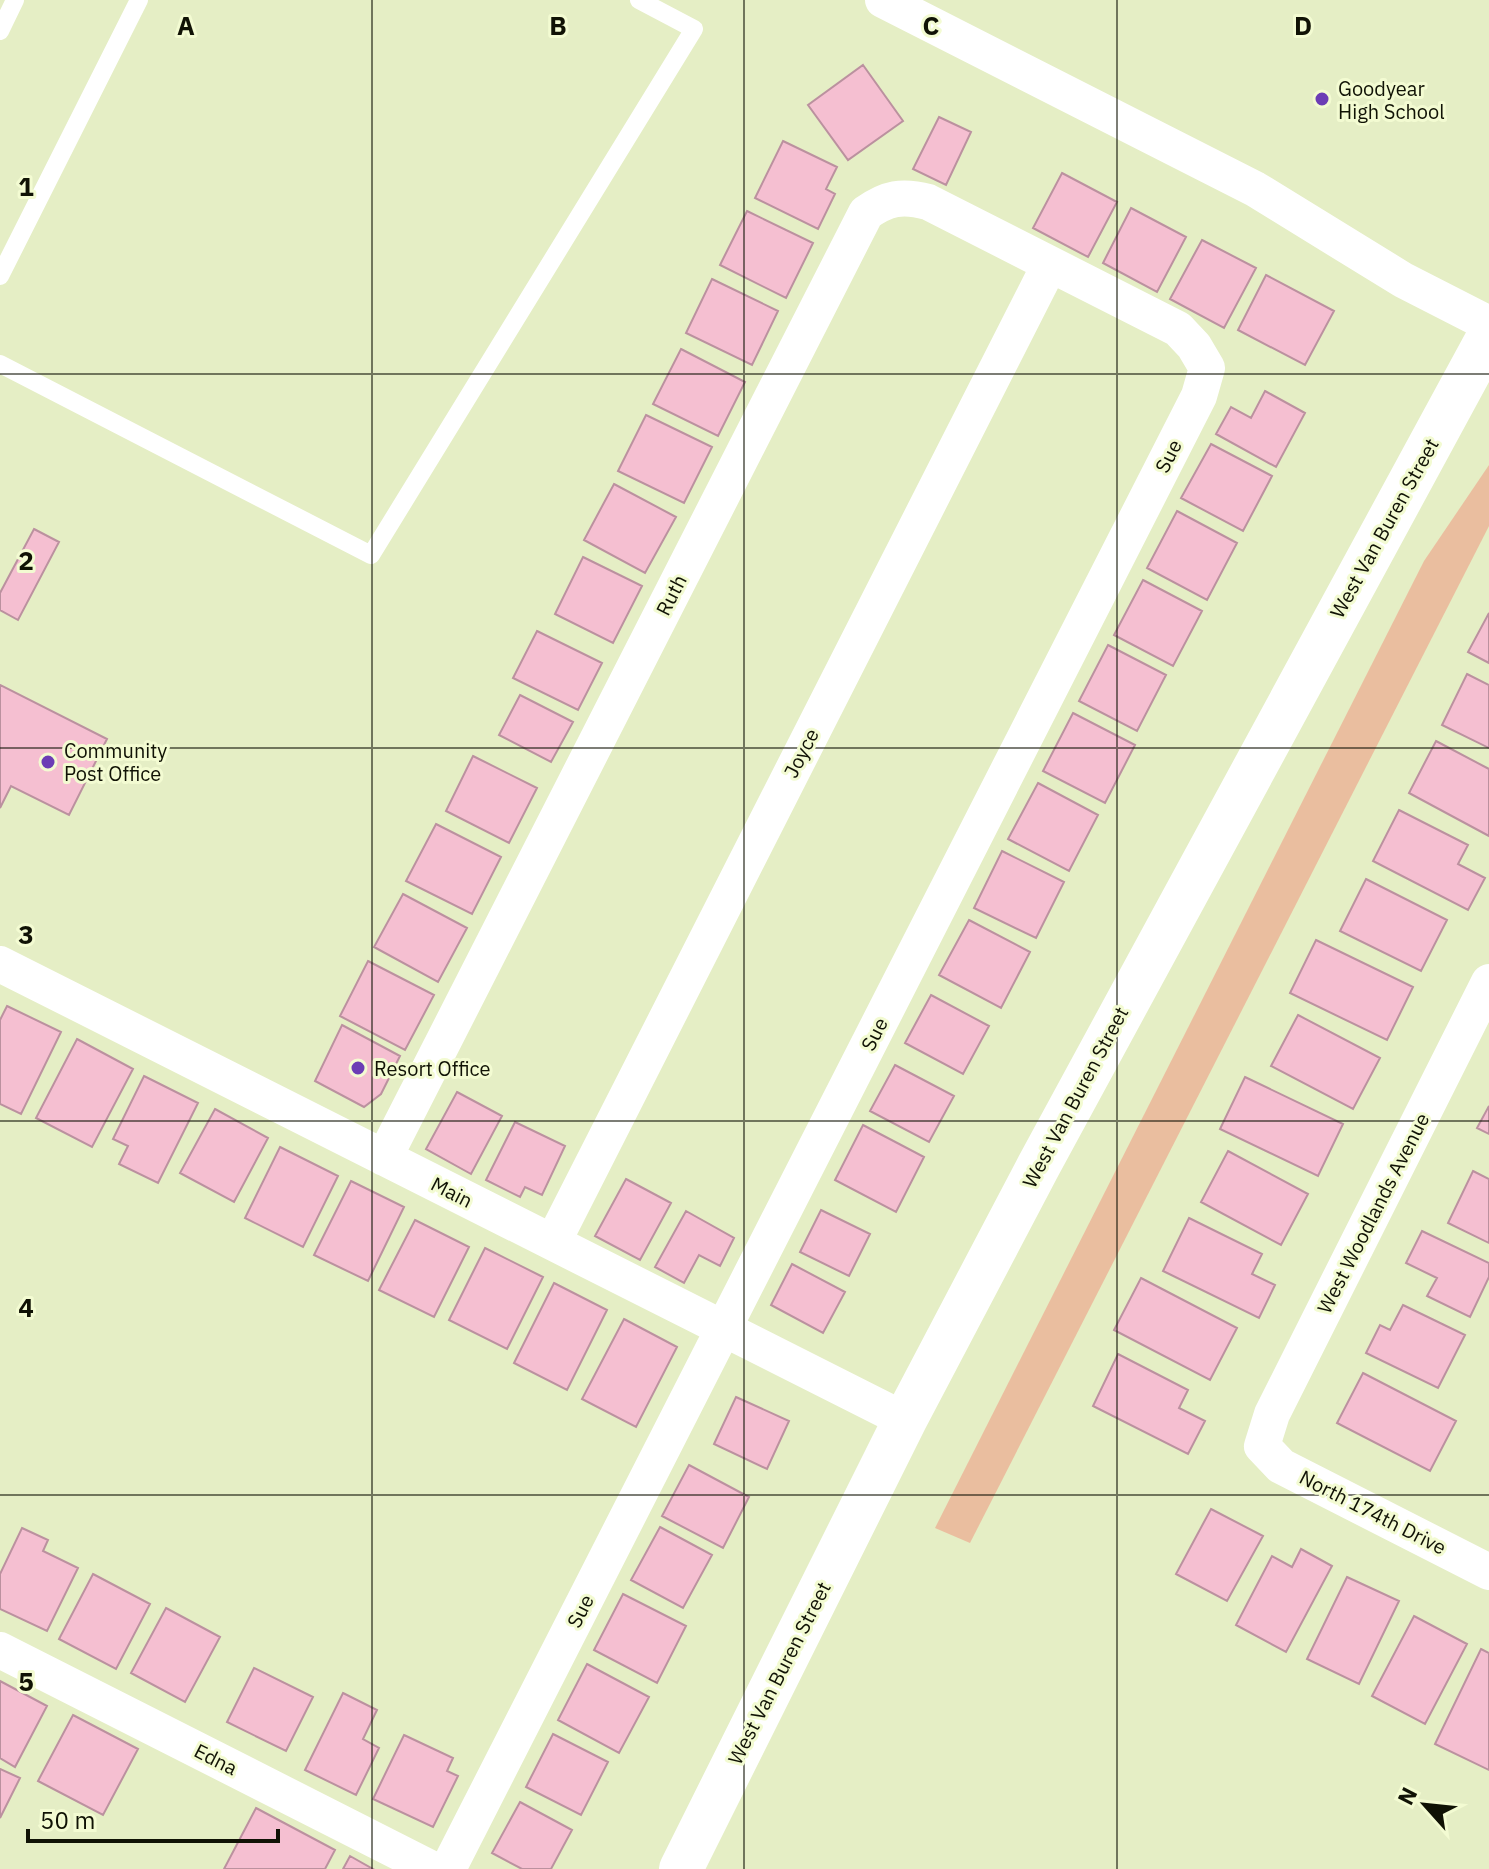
<svg xmlns="http://www.w3.org/2000/svg" width="1489" height="1869" font-family="'IBM Plex Sans',sans-serif">
  <style>
    .green { fill: #eabe9f }
    .building { fill: #f5bfd1; stroke: #bb919f; stroke-width: 2 }
    .lines { fill: none; stroke-linecap: round; stroke-linejoin: round }
    .lane { stroke: #fff; stroke-width: 18 }
    .street { stroke: #fff; stroke-width: 36 }
    .secondary { stroke: #fff; stroke-width: 44 }
    .grid { fill: none; stroke: #101205; stroke-width: 2; stroke-opacity: 0.55 }
    .poi-dot { fill: #6c3db5; stroke: #f3fbd2; stroke-width: 3 }
    .labels { text-anchor: middle; dominant-baseline: central; stroke-width: 6; stroke-linejoin: round; paint-order: stroke }
    .poi-label { font-size: 20px; fill: #101205; stroke: #f3fbd2; text-anchor: start }
    .street-label { font-size: 20px; fill: #101205; stroke: #f3fbd2 }
    .grid-label { font-size: 26px; text-anchor: middle; font-weight: bold; fill: #101205; stroke: #f3fbd2; stroke-width: 6; stroke-linejoin: round; paint-order: stroke }
  </style>
  <rect width="100%" height="100%" fill="#e5eec5"/>
  <!-- green -->
  <path class="green" d="M1489,465v61l-519,1017 -35,-15 489,-967z"/>
  <!-- building -->
  <path class="building" d="M863,65l40,56 -55,39 -40,-55z
    M939,117l32,15 -25,53 -33,-16z
    M783,141l54,26 -11,22 9,5 -17,35 -63,-31z
    M1062,173l55,29 -29,55 -55,-29z
    M1131,208l55,29 -29,55 -54,-29z
    M747,211l66,32 -27,55 -66,-33z
    M1202,240l54,28 -32,60 -54,-29z
    M1266,275l68,36 -29,54 -67,-35z
    M712,279l66,32 -26,54 -66,-32z
    M681,349l64,33 -27,54 -65,-32z
    M1265,391l40,22 -29,54 -60,-33 15,-27 20,11z
    M646,415l66,32 -28,56 -66,-32z
    M1211,444l61,32 -29,55 -62,-33z
    M614,484l62,33 -31,56 -61,-33z
    M1177,511l60,32 -30,57 -60,-32z
    M34,529l25,13 -41,78 -18,-10v-17z
    M583,557l59,29 -29,57 -58,-29z
    M1143,580l59,31 -29,55 -59,-31z
    M1489,613v50l-21,-11z
    M537,631l65,32 -24,47 -65,-32z
    M1108,645l58,30 -29,56 -58,-30z
    M1467,674l22,11v63l-47,-23z
    M0,685l107,54 -38,76 -58,-29 -11,22z
    M520,695l53,27 -22,40 -52,-27z
    M1073,713l62,32 -30,58 -62,-32z
    M1436,741l53,28v67l-80,-43z
    M473,756l64,32 -28,55 -63,-32z
    M1038,783l60,32 -29,56 -61,-32z
    M1399,810l69,35 -10,19 27,14 -17,32 -95,-49z
    M436,824l65,33 -29,57 -66,-33z
    M1002,851l62,31 -28,56 -62,-30z
    M1366,879l81,41 -26,51 -81,-40z
    M403,894l64,34 -29,54 -64,-35z
    M969,920l61,32 -29,56 -62,-33z
    M1316,940l97,47 -26,53 -97,-47z
    M368,961l66,34 -29,55 -65,-34z
    M931,995l58,31 -26,48 -58,-31z
    M7,1006l54,26 -40,82 -21,-10v-84z
    M1298,1015l82,43 -27,51 -82,-43z
    M342,1025l58,31 -19,38 -17,13 -49,-26z
    M77,1039l56,30 -41,78 -56,-29z
    M895,1065l59,31 -25,46 -59,-31z
    M144,1076l54,27 -40,80 -39,-19 9,-18 -15,-7z
    M1245,1077l98,47 -25,52 -98,-47z
    M457,1092l45,24 -31,58 -45,-25z
    M1489,1106v28l-12,-6z
    M215,1109l53,29 -34,64 -54,-29z
    M515,1122l50,24 -23,49 -17,-8 -5,10 -34,-17z
    M863,1125l61,32 -28,55 -61,-32z
    M280,1147l58,29 -35,71 -58,-29z
    M1228,1151l80,43 -27,51 -80,-43z
    M1473,1171l16,8v64l-41,-20z
    M626,1179l45,24 -31,57 -45,-24z
    M351,1181l53,26 -36,74 -54,-26z
    M821,1210l49,24 -21,42 -49,-24z
    M686,1211l48,27 -14,28 -21,-11 -15,28 -29,-16z
    M1189,1218l73,36 -10,20 23,11 -16,33 -96,-47z
    M415,1220l54,27 -35,70 -55,-27z
    M1422,1231l67,32v14l-19,40 -43,-21 10,-18 -31,-15z
    M485,1248l58,29 -36,72 -58,-29z
    M792,1264l53,28 -22,41 -52,-28z
    M1141,1278l96,50 -27,52 -96,-50z
    M554,1283l53,27 -40,80 -53,-27z
    M1403,1305l62,30 -27,53 -72,-35 14,-28 10,5z
    M624,1319l53,28 -41,80 -54,-28z
    M1118,1354l70,36 -9,18 26,13 -17,33 -95,-48z
    M1363,1373l93,48 -26,50 -93,-48z
    M736,1397l53,24 -22,48 -53,-25z
    M689,1465l60,32 -26,51 -61,-32z
    M1211,1509l52,27 -36,65 -51,-27z
    M660,1527l52,28 -29,53 -52,-28z
    M22,1528l26,12 -5,11 35,17 -31,63 -47,-22v-35z
    M1301,1549l31,17 -46,86 -50,-27 36,-69 20,11z
    M93,1574l57,30 -34,65 -57,-30z
    M1347,1577l52,24 -40,83 -52,-25z
    M623,1594l63,32 -29,57 -63,-33z
    M166,1608l54,29 -35,65 -54,-29z
    M1414,1616l53,28 -42,80 -53,-28z
    M1481,1649l8,4v117l-54,-26z
    M587,1664l62,33 -30,56 -61,-33z
    M254,1668l59,29 -27,54 -59,-29z
    M0,1681l47,25 -32,61 -15,-9z
    M343,1693l34,17 -14,29 16,9 -23,47 -51,-25z
    M73,1715l65,34 -35,66 -65,-34z
    M553,1734l55,28 -27,53 -55,-28z
    M404,1735l49,23 -6,13 11,5 -25,51 -60,-28z
    M0,1769l20,9 -20,40z
    M520,1802l52,28 -21,39h-29l-30,-16z
    M256,1808l79,42 -10,19h-101z
    M350,1856l23,13h-30z"/>
  <g class="lines">
    <!-- lane -->
    <path class="lane" d="M0,31l15,-31
      M0,276l139,-276
      M0,364l371,191 323,-526 -55,-29"/>
    <!-- street -->
    <path class="street" d="M883,0l372,189 148,91 86,44
      M0,964l905,456
      M1489,982l-217,432 -10,32 19,20 208,106
      M384,1158l482,-945c21,-15 36,-18 62,-11l250,127 16,17 13,22 -8,28 -751,1473
      M553,1242l497,-978
      M0,1650l432,219"/>
    <!-- secondary -->
    <path class="secondary" d="M681,1869l224,-449 134,-255 450,-829"/>
  </g>
  <!-- grid -->
  <path class="grid" d="M372,0v1869M744,0v1869M1117,0v1869M0,374h1489M0,748h1489M0,1121h1489M0,1495h1489"/>
  <!-- markers -->
  <g class="poi-dot">
    <circle cx="1322" cy="99" r="8"/>
    <circle cx="48" cy="762" r="8"/>
    <circle cx="358" cy="1068" r="8"/>
  </g>
  <g class="labels">
    <!-- poi labels -->
    <g class="poi-label">
      <text x="1338" y="88">Goodyear<tspan x="1338" dy="23">High School</tspan></text>
      <text x="64" y="750">Community<tspan x="64" dy="23">Post Office</tspan></text>
      <text x="374" y="1068">Resort Office</text>
    </g>
    <!-- street labels -->
    <g class="street-label">
      <text transform="translate(1168 456) rotate(-63)">Sue</text>
      <text transform="translate(1384 528) rotate(-61)">West Van Buren Street</text>
      <text transform="translate(671 595) rotate(-63)">Ruth</text>
      <text transform="translate(801 753) rotate(-63)">Joyce</text>
      <text transform="translate(874 1034) rotate(-63)">Sue</text>
      <text transform="translate(1075 1097) rotate(-62)">West Van Buren Street</text>
      <text transform="translate(452 1192) rotate(27)">Main</text>
      <text transform="translate(1373 1213) rotate(-63)">West Woodlands Avenue</text>
      <text transform="translate(1373 1512) rotate(27)">North 174th Drive</text>
      <text transform="translate(580 1611) rotate(-63)">Sue</text>
      <text transform="translate(779 1673) rotate(-63)">West Van Buren Street</text>
      <text transform="translate(216 1759) rotate(27)">Edna</text>
    </g>
  </g>
  <g class="grid-label">
    <text x="186" y="35">A</text>
    <text x="558" y="35">B</text>
    <text x="931" y="35">C</text>
    <text x="1303" y="35">D</text>
    <text x="26" y="196">1</text>
    <text x="26" y="570">2</text>
    <text x="26" y="944">3</text>
    <text x="26" y="1317">4</text>
    <text x="26" y="1691">5</text>
  </g>
  <!-- north arrow -->
  <g transform="translate(1425 1805) rotate(297)" stroke="#f3fbd2" stroke-width="6" paint-order="stroke">
  <path d="M0-6L14 30L0 20L-14 30Z" fill="#101205"/>
  <text y="-12" font-size="22" font-weight="bold" text-anchor="middle" fill="#101205">N</text>
  </g>
  <!-- scale -->
  <path d="M28 1829v12h250v-12" fill="none" stroke="#101205" stroke-width="4"/>
  <text x="40" y="1829" font-size="24" fill="#101205" stroke="#f3fbd2" stroke-width="6" paint-order="stroke">50 m</text>
</svg>
